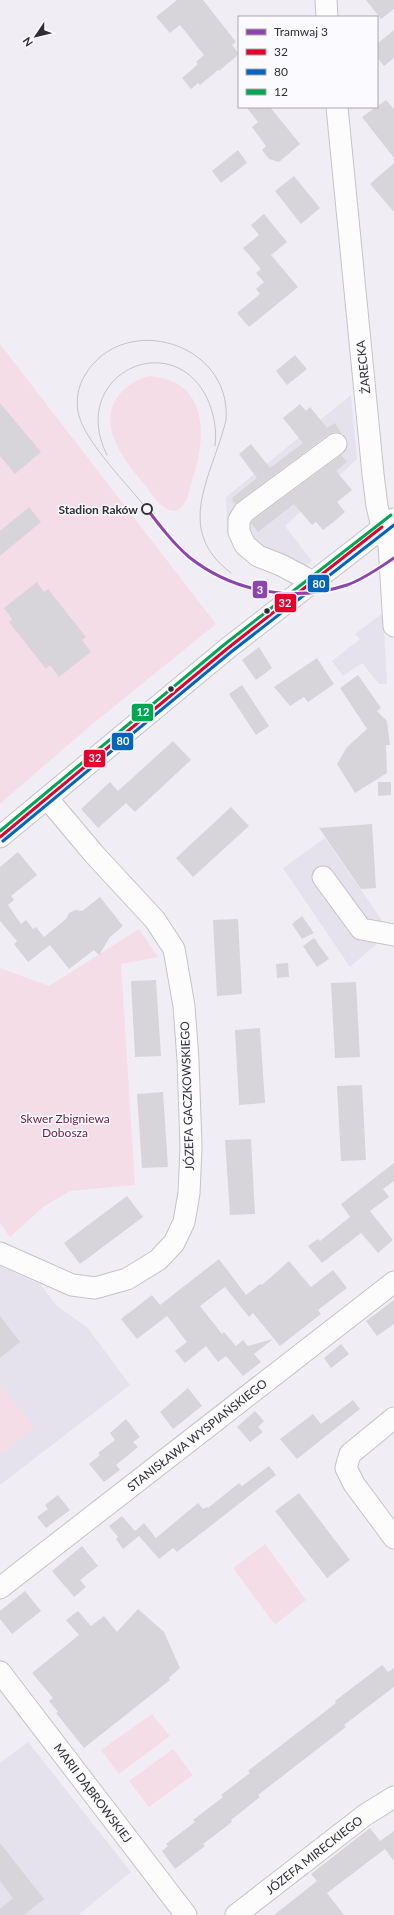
<svg xmlns="http://www.w3.org/2000/svg" width="394" height="1915" font-family="Lato,sans-serif">
  <style>
    .built { fill: #e5e1ed }
    .green { fill: #f5dde8 }
    .building { fill: #d7d5d9 }
    .lines { fill: none; stroke-linecap: round; stroke-linejoin: round }
    .minor-casing { stroke: #c4c3c7; stroke-width: 23 }
    .minor { stroke: #fdfcfd; stroke-width: 21 }
    .tram { stroke: #c3c3c4; stroke-width: 1 }
    .bus-1-casing { stroke: #fbfafe; stroke-width: 6 }
    .bus-2-casing { stroke: #fbfafe; stroke-width: 6 }
    .bus-3-casing { stroke: #fbfafe; stroke-width: 6 }
    .bus-1 { stroke: #e4002b; stroke-width: 3 }
    .bus-2 { stroke: #0065bd; stroke-width: 3 }
    .bus-3 { stroke: #00a651; stroke-width: 3 }
    .tram-1-casing { stroke: #fbfafe; stroke-width: 6 }
    .tram-1 { stroke: #8e44ad; stroke-width: 3 }
    .stop-dot { fill: #fbfafe; stroke: #2f2e32; stroke-width: 2 }
    .bus-dot { fill: #2f2e32; stroke: #fbfafe; stroke-width: 1.5 }
    .labels { text-anchor: middle; dominant-baseline: central; stroke-width: 3; stroke-linejoin: round; paint-order: stroke }
    .street-label { font-size: 12px; fill: #2f2e32; stroke: #fbfafe }
    .stop-label { font-size: 12px; font-weight: bold; fill: #2f2e32; stroke: #fbfafe; text-anchor: end }
    .park-label { font-size: 12px; fill: #6c1b42; stroke: #fbfafe }
    .line-badge { stroke: #fbfafe; stroke-width: 1.5 }
    .badge-label { font-size: 11px; text-anchor: middle; font-weight: bold; fill: #fff }
  </style>
  <rect width="100%" height="100%" fill="#f0eef4"/>
  <!-- built -->
  <path class="built" d="M351,395l6,64 -72,67 27,35 -22,17 -47,-21 -16,-24 -1,-36z
    M383,613l4,71h-8l-17,-21 -19,13 -11,-15 28,-22 -5,-5z
    M325,838l63,91 -4,9 -34,29 -67,-99z
    M0,1266l40,18 17,22 30,21 43,58 -130,100z
    M28,1742l103,130 -53,43h-78v-152z"/>
  <!-- green -->
  <path class="green" d="M0,344l216,280 -126,102 -90,78z
    M150,376c59,5 57,61 42,105 -3,10 -5,27 -17,30 -14,0 -23,-17 -31,-27 -12,-14 -24,-29 -30,-46 -12,-30 7,-55 36,-62z
    M139,929l19,28 -37,7 14,221 -65,6 -27,16 -33,30 -10,-14v-255l49,18z
    M0,1384l34,44 -34,27z
    M265,1544l41,56 -31,25 -42,-57z
    M152,1714l18,22 -51,38 -18,-24z
    M173,1749l20,26 -44,32 -20,-26z"/>
  <!-- building -->
  <path class="building" d="M177,0h26l33,42 -4,3 7,9 -20,17 -1,-1 -18,15 -2,-2 -7,6 -9,-11 16,-14 -2,-2 8,-7 -24,-30 -10,8 -14,-16z
    M366,0h28v9l-13,10z
    M394,30v28l-10,8 -7,-9v-13z
    M386,100l8,9v49l-32,-41z
    M246,107h24l30,37 -21,18 -10,-3 -7,-9 4,-4 -14,-19 6,-5z
    M238,150l9,13 -26,20 -9,-12z
    M394,163v49l-24,-28z
    M294,176l26,32 -19,16 -26,-33z
    M264,214l23,28 -16,13 27,32 -49,40 -12,-14 23,-19 -4,-5 8,-7 -8,-9 5,-4 -18,-21 16,-13 -8,-10z
    M295,355l12,14 -20,16 -11,-14z
    M0,403l41,49 -26,22 -15,-18z
    M300,404l6,7 4,-4 17,21 8,-5 6,10 -7,-1 -5,2 -94,70 -4,-5 26,-21 -18,-24 12,-10 19,24 33,-25 -20,-25z
    M341,455l6,7 -11,9 16,19 -15,12 8,10 -9,8 -13,10 -7,-8 -4,3 -18,-21 -36,28 -7,-9 2,-3z
    M29,507l12,15 -41,34v-25z
    M37,582l7,10 4,-3 38,48 -4,3 9,12 -32,25 -9,-12 -4,4 -37,-47 3,-3 -8,-11z
    M259,647l13,21 -16,12 -14,-20z
    M317,658l17,26 -26,18 -4,-5 -14,9 -16,-19z
    M358,675l23,33 -4,3 10,10 3,24h-4l1,28 -32,20 -18,-29 10,-17 20,-18 -27,-41z
    M242,685l27,41 -13,9 -27,-41z
    M173,741l18,19 -56,52 -9,-9 -28,25 -17,-19 29,-27 8,9z
    M378,782h13v13l-13,1z
    M231,807l18,19 -56,51 -17,-19z
    M372,824l4,64 -15,1 -42,-61z
    M18,852l19,23 -26,21 3,4 -6,5 13,19 5,-4 7,9 3,-2 8,10 22,-18 3,-6 6,-3 7,1 18,-14 23,29 -13,11 -11,18 -5,-5 -25,19 -19,-24 -22,17 -14,-18 3,-3 -17,-20v-54z
    M302,916l12,17 -12,6 -10,-15z
    M238,919l4,75 -25,2 -4,-76z
    M314,938l15,21 -12,8 -14,-21z
    M288,963l1,14 -12,1 -1,-14z
    M156,980l5,76 -26,1 -4,-76z
    M356,982l4,75 -25,1 -4,-75z
    M260,1028l5,75 -26,2 -4,-75z
    M362,1085l4,75 -25,1 -4,-75z
    M163,1092l5,75 -26,1 -5,-74z
    M251,1139l4,75 -25,1 -5,-75z
    M394,1163v18l-11,8 6,8 -19,14 23,29 -15,13 -17,-20 -39,30 -14,-17 10,-7 2,2 30,-24 -9,-13z
    M127,1196l16,21 -63,47 -16,-21z
    M219,1259l27,36 14,-11 2,1 27,-24 22,26 22,-17 14,18 -29,22 3,4 -41,32 -27,-33 -4,4 -24,-30 -25,19 22,28 2,-2 12,14 7,-6 5,6 25,-7 -19,15 7,8 -18,14 -17,-20 -8,6 -12,-16 -21,17 -10,-12 12,-9 -20,-26 -30,23 -16,-20 31,-24 8,10z
    M394,1300v24l-17,12 -11,-15z
    M0,1316l20,26 -20,16z
    M341,1344l8,10 -18,14 -7,-10z
    M188,1388l14,18 -29,23 -13,-17z
    M353,1400l7,9 -63,50 -17,-20 33,-25 8,10z
    M255,1411l9,10 -6,6 5,5 -13,10 -13,-15z
    M126,1419l14,18 -7,5 5,5 -22,18 4,5 -16,12 -15,-18 11,-9 -2,-2 17,-13 -5,-7z
    M269,1466l7,9 -99,77 -4,-4 -14,11 -20,-23 -16,13 -7,-10 2,-2 -9,-11 13,-10 13,15 9,-8 12,15 42,-35 5,6 4,-2 1,1 31,-25 3,3z
    M299,1493l51,67 -23,18 -52,-67z
    M58,1495l12,15 -24,18 -9,-11 11,-8 -3,-4z
    M82,1546l16,20 -18,14 6,7 -12,10 -22,-26z
    M25,1591l16,20 -29,23 -12,-15v-8z
    M138,1609l26,23 16,36 -11,10 1,2 -86,68 -28,-35 2,-1 -9,-11 4,-3 -21,-25 47,-38 -13,-15 12,-9 13,15 13,-10 13,16z
    M382,1665l6,7 6,-4v19l-50,38 2,2 -88,68 2,2 -29,23 1,2 -29,22 2,2 -30,23 -13,-18 6,-5 -2,-2 29,-22 -2,-2 30,-23 -2,-2 29,-22 -2,-2 88,-68 -1,-2z
    M370,1828l10,13 14,-10v30l-9,-12 -58,44 17,22h-70l43,-34 -6,-7z
    M0,1843l44,56 -20,16h-24v-6l13,-11 -13,-17z"/>
  <g class="lines">
    <defs>
      <path id="minor" d="M326,0l1,17
        M337,107l36,367 4,32 5,21 7,18 5,81
        M313,582l-32,-17 -23,-9 -13,-11 -6,-13v-12l5,-8 92,-68
        M0,837l228,-189 166,-129
        M323,877l38,52 33,6
        M0,1253l72,32 23,3 32,-9 31,-19 16,-17 10,-21 5,-29 2,-46 -3,-87 -4,-54 -10,-57 -19,-29 -61,-66 -47,-56
        M394,1418l-44,36 -4,14 8,16 40,54
        M0,1588l394,-306
        M0,1672l186,243
        M236,1915l129,-100 29,-18"/>
    </defs>
    <!-- minor casing -->
    <use href="#minor" class="minor-casing"/>
    <!-- minor -->
    <use href="#minor" class="minor"/>
    <!-- tram -->
    <path class="tram" d="M107,455c-40,-79 64,-130 100,-57 7,15 10,32 8,48
      M147,509c-19,-24 -60,-65 -68,-93 -4,-14 -1,-30 6,-41 39,-65 147,-32 141,45 -13,55 -54,109 5,153"/>
    <defs>
      <path id="bus-1" d="M0,837l228,-189 154,-121"/>
      <path id="bus-2" d="M3,841l228,-189 163,-127"/>
      <path id="bus-3" d="M0,831l225,-187 166,-129"/>
    </defs>
    <!-- bus-1 casing -->
    <use href="#bus-1" class="bus-1-casing"/>
    <!-- bus-2 casing -->
    <use href="#bus-2" class="bus-2-casing"/>
    <!-- bus-3 casing -->
    <use href="#bus-3" class="bus-3-casing"/>
    <!-- bus-1 -->
    <use href="#bus-1" class="bus-1"/>
    <!-- bus-2 -->
    <use href="#bus-2" class="bus-2"/>
    <!-- bus-3 -->
    <use href="#bus-3" class="bus-3"/>
    <defs>
      <path id="tram-1" d="M147,509c13,17 26,34 42,48 44,35 104,46 158,28 17,-6 32,-17 47,-27"/>
    </defs>
    <!-- tram-1 casing -->
    <use href="#tram-1" class="tram-1-casing"/>
    <!-- tram-1 -->
    <use href="#tram-1" class="tram-1"/>
  </g>
  <!-- markers -->
  <circle class="stop-dot" cx="147" cy="509" r="5"/>
  <g class="bus-dot">
    <circle cx="267" cy="611" r="3.5"/>
    <circle cx="171" cy="689" r="3.5"/>
  </g>
  <g class="labels">
    <!-- street labels -->
    <g class="street-label">
      <text transform="translate(363 367) rotate(-96)">ŻARECKA</text>
      <text transform="translate(187 1096) rotate(-92)">JÓZEFA GACZKOWSKIEGO</text>
      <text transform="translate(197 1435) rotate(-38)">STANISŁAWA WYSPIAŃSKIEGO</text>
      <text transform="translate(93 1793) rotate(53)">MARII DĄBROWSKIEJ</text>
      <text transform="translate(314 1855) rotate(-38)">JÓZEFA MIRECKIEGO</text>
    </g>
    <!-- stop labels -->
    <g class="stop-label">
      <text x="138" y="509">Stadion Raków</text>
    </g>
    <!-- park labels -->
    <g class="park-label">
      <text x="65" y="1118">Skwer Zbigniewa<tspan x="65" dy="14">Dobosza</tspan></text>
    </g>
  </g>
  <g class="line-badge">
    <rect x="307" y="574" width="23" height="19" rx="4" fill="#0065bd"/>
    <rect x="252" y="580" width="16" height="19" rx="4" fill="#8e44ad"/>
    <rect x="274" y="593" width="23" height="20" rx="4" fill="#e4002b"/>
    <rect x="131" y="703" width="23" height="19" rx="4" fill="#00a651"/>
    <rect x="111" y="732" width="23" height="19" rx="4" fill="#0065bd"/>
    <rect x="83" y="749" width="23" height="19" rx="4" fill="#e4002b"/>
  </g>
  <g class="badge-label">
    <text x="319" y="588">80</text>
    <text x="260" y="594">3</text>
    <text x="285" y="607">32</text>
    <text x="143" y="716">12</text>
    <text x="123" y="745">80</text>
    <text x="95" y="762">32</text>
  </g>
  <!-- legend -->
  <rect x="238" y="16" width="140" height="92" fill="#fbfafe" stroke="#a9a8ac"/>
  <rect x="246" y="29" width="20" height="6" fill="#8e44ad" stroke="#a9a8ac"/>
  <text x="274" y="36" font-size="12" fill="#2f2e32">Tramwaj 3</text>
  <rect x="246" y="49" width="20" height="6" fill="#e4002b" stroke="#a9a8ac"/>
  <text x="274" y="56" font-size="12" fill="#2f2e32">32</text>
  <rect x="246" y="69" width="20" height="6" fill="#0065bd" stroke="#a9a8ac"/>
  <text x="274" y="76" font-size="12" fill="#2f2e32">80</text>
  <rect x="246" y="89" width="20" height="6" fill="#00a651" stroke="#a9a8ac"/>
  <text x="274" y="96" font-size="12" fill="#2f2e32">12</text>
  <!-- north arrow -->
  <g transform="translate(36 36) rotate(235)" stroke="#fbfafe" stroke-width="3" paint-order="stroke">
  <path d="M0-3L7 15L0 10L-7 15Z" fill="#2f2e32"/>
  <text y="-6" font-size="11" font-weight="bold" text-anchor="middle" fill="#2f2e32">N</text>
  </g>
</svg>
